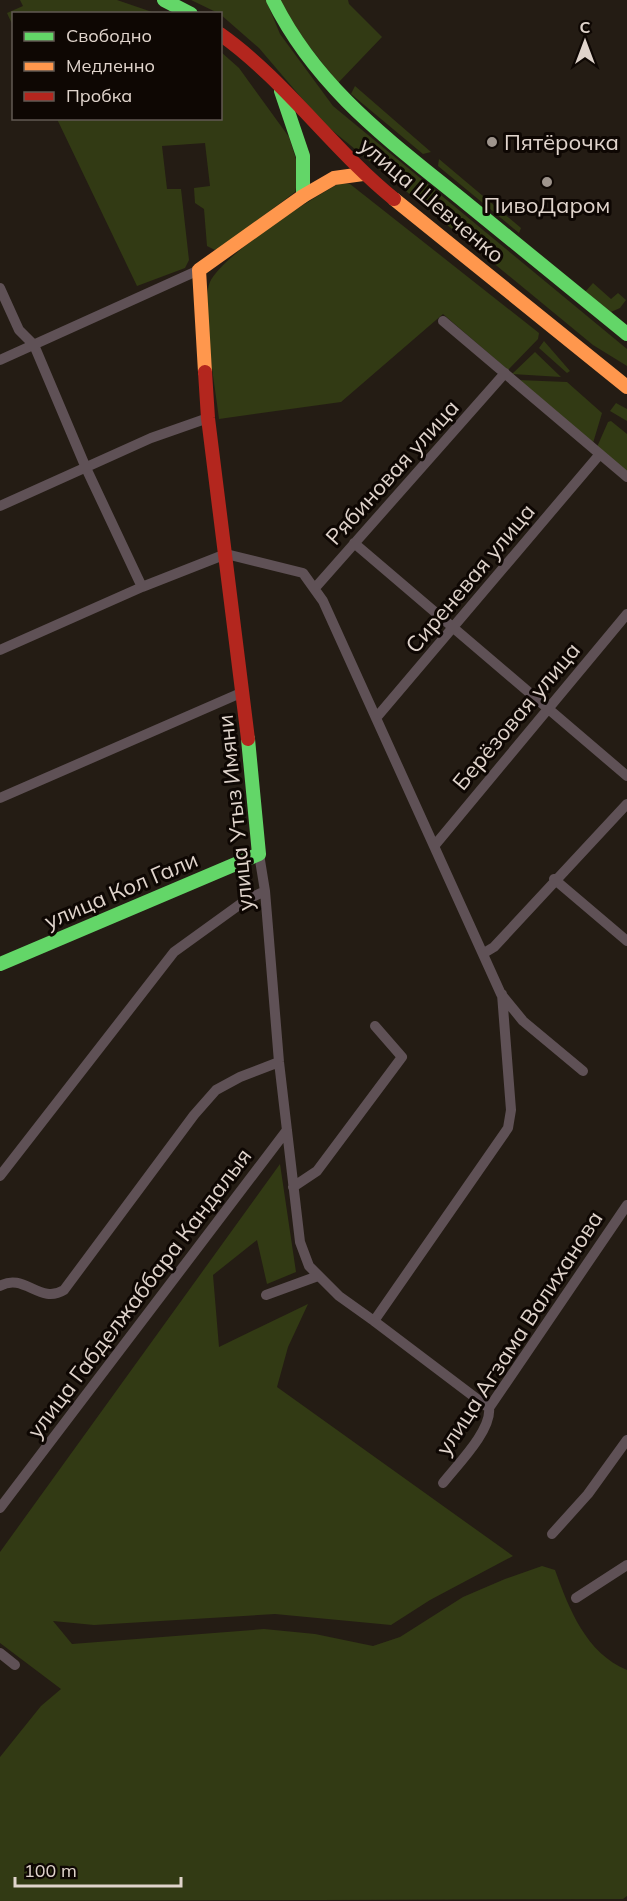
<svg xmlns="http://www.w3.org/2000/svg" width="627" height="1901" font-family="Mulish,sans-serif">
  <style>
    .green { fill: #323a14 }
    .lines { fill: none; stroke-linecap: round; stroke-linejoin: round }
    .street { stroke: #5f5156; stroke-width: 10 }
    .fast { stroke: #63d668; stroke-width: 14 }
    .slow { stroke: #ff974d; stroke-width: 14 }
    .jam { stroke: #b3261e; stroke-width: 14 }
    .poi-dot { fill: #9e948c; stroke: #0e0703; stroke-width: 2 }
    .labels { text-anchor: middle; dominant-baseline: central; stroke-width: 6; stroke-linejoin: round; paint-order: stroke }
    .poi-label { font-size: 22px; fill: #e0d4cc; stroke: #0e0703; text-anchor: start }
    .street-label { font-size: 22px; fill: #e0d4cc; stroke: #0e0703 }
  </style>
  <rect width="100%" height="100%" fill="#241c14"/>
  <!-- green -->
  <path class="green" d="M20,0h97l38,13 -141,1 -1,12 -6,-13 16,-7z
    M191,0h75l14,34 53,72 294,243v17l-34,-21 -271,-223 -63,-74 -39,-34z
    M279,0h69l1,4 33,33 -44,46 -44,-56z
    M221,52l18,16 50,69 11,35 -5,20 -78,59 -10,-5 -3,-37 -9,-6 -1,-15 16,-2 -5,-43 -43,3 5,43h14l8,71 -4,8 -48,18 -80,-167 163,-1z
    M355,86l76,66 -8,2 -72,-60z
    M439,159l82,69 -2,5 -81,-67z
    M340,183l10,1 189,149 -1,6 -30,31 -65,-56 -102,88 -122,17c-3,-27 -19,-116 -9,-137 12,-27 102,-84 130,-99z
    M593,283l18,16 7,-6 8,7 -6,8 -9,4 -26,-20z
    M544,341l26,30 -3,2 -28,-25z
    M535,352l26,25 -49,-3z
    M518,380l49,2 35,31 -9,30z
    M616,403l11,6v12l-17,-10z
    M611,421l16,13v39l-30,-26 11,-25z
    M280,1164l16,108 -29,12 -10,-44 -44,35 6,72 89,-43 -20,43 -11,40 236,169 -83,44 -39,25 -116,-11 -181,11 -41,-4 19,23 192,-15 51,5 58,12 27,-9 63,-40 42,-18 37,-13 13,4c14,39 31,83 72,100v226l-4,3 -623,2v-144l41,-51 20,-17 -61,-46v-91z"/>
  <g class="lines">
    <!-- street -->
    <path class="street" d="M0,288l19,42 15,15 52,123 56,119
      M443,321l184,156
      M0,360l199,-90
      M0,506l151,-68 57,-20
      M354,543l273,233
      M315,588l190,-215
      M0,650l142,-63 84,-33 77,19 20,28 178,393 22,27 60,50
      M376,718l224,-264
      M0,798l243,-106
      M435,845l192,-231
      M259,854l6,37 14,171 21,180 9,24 30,30 35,25
      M554,879l73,62
      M484,953l10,-6 133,-143
      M0,1176l174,-224 72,-52 19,-9
      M293,1187l24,-16 85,-114 -27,-31
      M0,1286c24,-14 40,19 64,4l130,-175 22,-25 24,-13 39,-15
      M266,1295l52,-19
      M489,1408l-115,-87 134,-193 3,-18 -9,-116
      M443,1483c14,-18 49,-53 46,-75l138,-203
      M0,1508l287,-378
      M552,1534l36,-40 39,-54
      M576,1598l51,-33
      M0,1653l15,12"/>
    <!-- fast -->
    <path class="fast" d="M164,0l27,14
      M273,0c44,89 117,141 192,202 54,44 108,88 162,132
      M281,91l22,65v40
      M0,964l259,-110 -11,-115"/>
    <!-- slow -->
    <path class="slow" d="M394,199l233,188
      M205,372l-6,-102 104,-74 31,-18 29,-4"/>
    <!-- jam -->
    <path class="jam" d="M220,34c65,46 112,115 174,165
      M205,372l3,46 40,321"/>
  </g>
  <!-- markers -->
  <g class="poi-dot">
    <circle cx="492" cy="142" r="6"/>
    <circle cx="547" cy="182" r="6"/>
  </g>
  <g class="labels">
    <!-- poi labels -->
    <g class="poi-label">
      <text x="504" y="142">Пятёрочка</text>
      <text x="547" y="205" text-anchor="middle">ПивоДаром</text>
    </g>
    <!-- street labels -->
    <g class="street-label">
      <text transform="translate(432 200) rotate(40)">улица Шевченко</text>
      <text transform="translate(392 472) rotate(-48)">Рябиновая улица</text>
      <text transform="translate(470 578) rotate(-50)">Сиреневая улица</text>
      <text transform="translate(516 716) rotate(-50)">Берёзовая улица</text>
      <text transform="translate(235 813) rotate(-96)">улица Утыз Имяни</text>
      <text transform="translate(121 890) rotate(-23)">улица Кол Гали</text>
      <text transform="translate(139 1293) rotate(-53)">улица Габделжаббара Кандалыя</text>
      <text transform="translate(519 1333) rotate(-57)">улица Агзама Валиханова</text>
    </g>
  </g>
  <!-- legend -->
  <rect x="12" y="12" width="210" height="108" fill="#0e0703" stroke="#625953" stroke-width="1.5"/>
  <rect x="24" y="32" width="30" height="9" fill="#63d668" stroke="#625953" stroke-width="1.5"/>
  <text x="66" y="42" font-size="18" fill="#e0d4cc">Свободно</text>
  <rect x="24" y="62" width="30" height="9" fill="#ff974d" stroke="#625953" stroke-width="1.5"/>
  <text x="66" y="72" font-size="18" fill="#e0d4cc">Медленно</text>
  <rect x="24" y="92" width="30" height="9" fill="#b3261e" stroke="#625953" stroke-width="1.5"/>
  <text x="66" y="102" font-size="18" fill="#e0d4cc">Пробка</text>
  <!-- north arrow -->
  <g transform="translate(585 42)" stroke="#0e0703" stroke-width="4.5" paint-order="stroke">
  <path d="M0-4.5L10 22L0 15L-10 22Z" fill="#e0d4cc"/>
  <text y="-9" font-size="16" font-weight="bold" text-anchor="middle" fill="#e0d4cc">С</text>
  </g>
  <!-- scale -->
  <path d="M15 1877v9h166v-9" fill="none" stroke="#e0d4cc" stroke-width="3"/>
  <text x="24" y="1877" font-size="18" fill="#e0d4cc" stroke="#0e0703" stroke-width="4.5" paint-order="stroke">100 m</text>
</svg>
